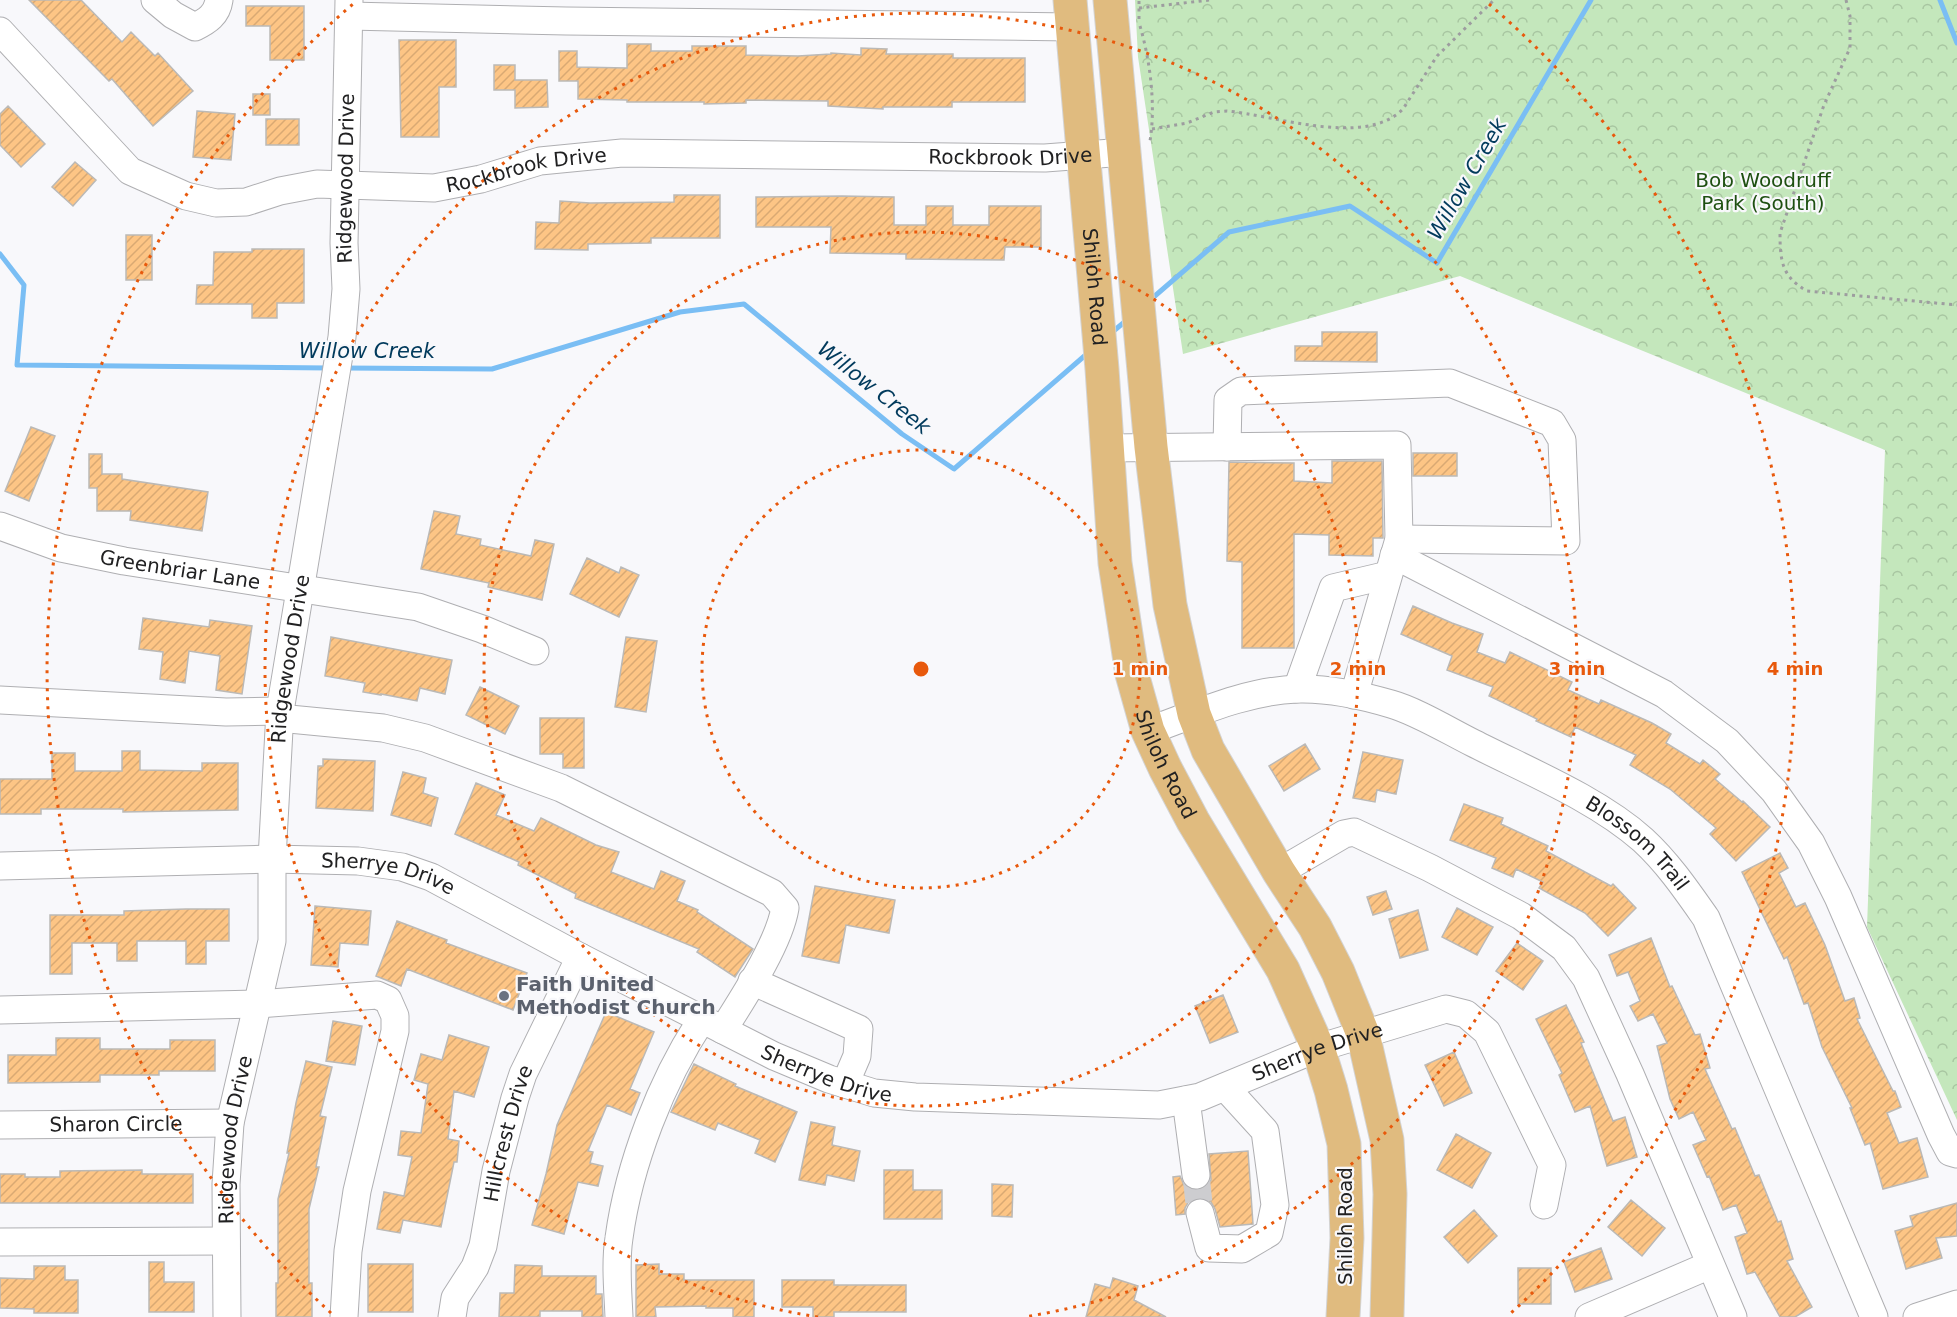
<svg xmlns="http://www.w3.org/2000/svg" width="1957" height="1317" font-family="'DejaVu Sans',sans-serif">
  <style>
    .forest { fill: url(#forest-crowns) }
    .lines { fill: none; stroke-linecap: round; stroke-linejoin: round }
    .stream { stroke: #7abef4; stroke-width: 5 }
    .building { fill: url(#building-hatch); stroke: #bbb9b6; stroke-width: 1.5 }
    .minor-tunnel { stroke: #cdcdd0; stroke-width: 27; stroke-dasharray: 27 14; stroke-linecap: butt }
    .minor-casing { stroke: #afafb2; stroke-width: 29 }
    .major-casing { stroke: #d3d3d3; stroke-width: 35 }
    .path { stroke: #9d9d9f; stroke-width: 3; stroke-dasharray: 3 4.5; stroke-linecap: butt }
    .minor { stroke: #fff; stroke-width: 27 }
    .major { stroke: #e0bb7f; stroke-width: 33 }
    .ring { fill: none; stroke: #e8590c; stroke-width: 3; stroke-dasharray: 3 6 }
    .worship-dot { fill: #6b7280; stroke: #f8f8fb; stroke-width: 2 }
    .labels { text-anchor: middle; dominant-baseline: central; stroke-width: 4.5; stroke-linejoin: round; paint-order: stroke }
    .street-label { font-size: 20px; fill: #212122; stroke: #f8f8fb }
    .park-label { font-size: 20px; fill: #1e5011; stroke: #f8f8fb }
    .worship-label { font-size: 20px; font-weight: bold; fill: #5b616d; stroke: #f8f8fb; text-anchor: start }
    .water-label { font-size: 21px; font-style: italic; fill: #013a5c; stroke: #f8f8fb }
    .centre { fill: #e8590c; stroke: #f8f8fb; stroke-width: 3 }
    .ring-label { font-size: 18px; text-anchor: middle; font-weight: bold; fill: #e8590c; stroke: #f8f8fb; stroke-width: 4.5; stroke-linejoin: round; paint-order: stroke }
  </style>
  <defs>
    <pattern id="forest-crowns" width="20" height="18" patternUnits="userSpaceOnUse" patternTransform="scale(1.5)"><rect width="20" height="18" fill="#c4e7bc"/><path d="M2 6a3 3 0 1 1 6 0M12 15a3 3 0 1 1 6 0" fill="none" stroke="#a8c6a1"/></pattern>
    <pattern id="building-hatch" width="6" height="6" patternUnits="userSpaceOnUse" patternTransform="scale(1.5)"><rect width="6" height="6" fill="#fdc585"/><path d="M-1 1l2-2M0 6l6-6M5 7l2-2" fill="none" stroke="#d9a973"/></pattern>
  </defs>
  <rect width="100%" height="100%" fill="#f8f8fb"/>
  <!-- forest -->
  <path class="forest" d="M1135,0h822v1120l-90,-193 18,-477 -425,-174 -277,78 -45,-297z"/>
  <g class="lines">
    <!-- stream -->
    <path class="stream" d="M1940,0l17,43
      M0,254l24,31 -7,80 312,3
      M1149,301l80,-69 121,-26 87,57 154,-263
      M1110,334l18,-15
      M344,368l148,1 188,-57 64,-8 158,130 52,35 135,-117"/>
  </g>
  <!-- building -->
  <path class="building" d="M29,0h52l41,42 9,-10 24,24 3,-3 35,38 -40,35 -41,-47 -3,2z
    M246,6h58v54h-34v-34h-24z
    M399,40h57v47h-17v50h-38z
    M627,44h24v7h41v-5h54v9l52,1 33,-2v-1l30,2v-7l26,1 -1,5h67v4h72v44h-73v5h-69v2l-55,-3v-5l-82,-1v3l-42,1v-2h-77v-2l-49,-1v-18h-19v-30h18v16l50,1z
    M494,65h21v15h32l1,27 -33,1v-18h-21z
    M253,94h17v21h-17z
    M8,106l37,38 -24,23 -21,-22v-31z
    M197,111l38,3 -4,46 -38,-3z
    M266,119h33v26h-33z
    M75,162l21,18 -23,26 -21,-19z
    M674,195h46v43h-69v5l-63,1v6l-53,-1 1,-27 23,1 1,-22 30,2 84,-1z
    M842,196l52,1v28h32v-19h27v19h36v-19h52v41h-36l-1,13 -98,-1v-5l-76,-1 1,-26h-75v-30z
    M126,235h26v45h-26z
    M252,249h52v54h-27v15h-25v-14h-56l1,-19h16l1,-33h38z
    M1322,332h55v30l-82,-1v-15h27z
    M31,427l24,9 -26,65 -24,-10z
    M1413,453h44v23h-44z
    M89,454h13v20h20v5l86,13 -6,39 -72,-11 1,-9h-34v-23h-8z
    M1332,461h50l1,77h-10v18l-44,-1v-20l-35,-1v114h-52v-86l-15,-1 2,-99 65,1v18l38,2z
    M434,511l26,5 -4,18 25,5 -1,6 51,11 4,-16 19,4 -12,56 -54,-13 1,-4 -68,-14z
    M587,558l32,15 2,-6 18,8 -20,42 -49,-23z
    M1413,606l39,17 31,11 -6,18 28,11 5,-11 62,30 -4,8 31,14 2,-4 51,23 19,11 -5,9 34,21 3,-4 17,14 -5,5 27,23 1,-1 27,26 -34,34 -26,-27 6,-6 -46,-39 -40,-24 6,-10 -61,-28 -4,10 -35,-16 1,-2 -48,-23 4,-9 -46,-17 5,-14 -51,-22z
    M143,618l66,9 1,-7 42,6 -10,68 -26,-4 4,-34 -31,-5 -4,32 -25,-4 3,-27 -24,-3z
    M331,637l121,23 -7,34 -25,-6 -3,13 -36,-7v1l-18,-3 2,-9 -40,-7z
    M626,637l31,4 -11,71 -31,-5z
    M480,687l39,19 -14,28 -39,-19z
    M540,718h44v50h-21v-14h-23z
    M1305,744l15,25 -36,22 -15,-25z
    M122,751h18v19l62,1v-8h36v47l-115,2v-3h-82v5h-41v-35h52v-26h23v18h47z
    M1363,752l40,8 -7,34 -19,-4 -2,12 -22,-4z
    M323,759l52,2 -2,50 -57,-3 2,-42h5z
    M403,772l23,6 -3,15 15,5 -7,28 -40,-11z
    M476,783l29,12 -9,20 38,16 7,-13 55,27 23,7 -8,20 43,17 7,-18 24,10 -8,20 21,9 -1,2 56,37 -18,28 -38,-25 2,-3 -124,-51 1,-4 -58,-29 1,-3 -64,-28z
    M1464,804l39,14 -2,6 47,22 -2,5 65,35 2,-2 23,24 -28,28 -23,-23 -46,-25 4,-6 -27,-13 -3,8 -21,-9 4,-10 -46,-18z
    M1780,853l8,15 -9,5 17,34 9,-4 20,42 20,56 9,-3 6,20 -3,1 36,72h2l6,16 -14,6 12,30 18,-5 11,39 -45,12 -13,-46 -5,2 -15,-37h2l-30,-61 -14,-44 -4,1 -17,-47 -3,2 -42,-87z
    M815,886l80,14 -6,33 -43,-8 -7,38 -37,-7z
    M1386,891l6,18 -19,6 -6,-18z
    M315,906l56,5 -3,34 -28,-2 -2,24 -27,-2z
    M1457,908l36,19 -16,28 -35,-18z
    M186,909h43v32h-23v23h-20v-23h-49v20h-20v-18h-45v31h-22v-59h74v-4z
    M1418,910l10,40 -28,8 -11,-39z
    M397,921l50,19 -1,3 81,30 -14,37 -106,-41 -6,17 -25,-10z
    M1651,938l19,49 2,-1 23,49 5,-1 10,34 -5,1 27,60 3,-1 20,48 4,-1 19,47 3,-1 12,38 -6,2 25,46 -17,10h-15l-25,-45 -8,2 -12,-37 12,-4 -11,-28 -13,5 -14,-34 -2,1 -14,-32 13,-5 -13,-28 -14,7 -9,-20 -13,-53 10,-3 -14,-29 -15,7 -8,-15 10,-5 -12,-29 -11,4 -8,-21z
    M1517,943l26,18 -20,29 -27,-19z
    M1223,995l15,37 -28,11 -15,-37z
    M1566,1005l18,37 -3,1 32,78 12,-4 12,40 -30,9 -17,-60 -15,6 -16,-37 3,-2 -26,-54z
    M606,1012l48,20 -24,57 10,4 -9,22 -24,-10 -19,46 5,1 -3,11 13,3 -5,20 -20,-4 -14,52 -32,-9 14,-51 11,-49z
    M333,1021l29,5 -7,39 -29,-4z
    M449,1035l40,12 -15,50 -20,-6 -6,48 11,2 -2,21h-3l-13,65 -38,-7 -3,13 -23,-4 7,-37 20,4 8,-39 -14,-2 3,-24 20,2 7,-49 -14,-4 7,-26 21,6z
    M56,1038h44v11h70v-9h45v31h-56v4h-59v7l-92,1v-28h48z
    M1454,1052l18,41 -28,13 -19,-41z
    M306,1061l26,6 -12,49 6,1 -10,50h3l-10,42v74h3v34h-36v-34h2v-84l11,-46h-2l9,-50z
    M694,1064l42,20 -1,2 62,26 -22,50 -20,-9 5,-13 -42,-17 -3,7 -44,-18z
    M811,1122l24,5 -3,18 28,6 -6,30 -27,-6 -2,10 -26,-5z
    M1456,1134l35,19 -19,35 -35,-18z
    M1248,1151l5,73 -33,3 -5,-18 -4,-7 -7,-4h-8l-7,3 -4,7v6l-9,1 -3,-38 7,-1 4,9 7,5h8l7,-3 5,-7 -2,-26z
    M142,1170v4h51v29h-193v-29h25v3h35v-6z
    M884,1170h29v20h29v29h-58z
    M992,1184l21,1 -1,32 -20,-1z
    M1631,1200l34,28 -23,28 -34,-29z
    M1957,1203v33l-21,2 6,20 -36,11 -11,-38 18,-5 -3,-10z
    M1474,1210l23,26 -29,27 -24,-26z
    M1601,1248l11,31 -37,13 -11,-30z
    M149,1262h15v20h30v30h-45z
    M368,1264h45v48h-45z
    M659,1264v10h25v6h70v37h-21v-9h-27v-2l-51,1 1,10h-20v-52z
    M515,1265l27,1v10h54v18h6l1,23h-21v-6h-42v6h-41l1,-24h14z
    M34,1266h31v14h13v33h-44v-4l-34,-1v-30l34,1z
    M1518,1268h33v36h-33z
    M1113,1278l25,8 -4,14 32,17h-80l9,-33 15,4z
    M782,1280h52v5h72v27h-72v5h-21v-10h-31z"/>
  <g class="lines">
    <!-- minor-tunnel -->
    <path class="minor-tunnel" d="M1196,1175l4,38"/>
    <defs>
      <g id="minor">
        <path d="M155,0l18,15 22,12c12,-6 22,-12 24,-27"/>
        <path d="M349,16l217,5 506,6"/>
        <path id="s1" d="M0,31l130,140 56,25 30,7 30,-1 34,-11 37,-7 117,4 47,-9 59,-18 82,-8 423,5 80,-6"/>
        <path d="M1227,447l1,-47 13,-9 209,-8 102,40 10,17 4,101 -167,-2"/>
        <path d="M1107,448l290,-3 2,94 -45,156"/>
        <path id="s2" d="M0,526l61,22 63,13 294,46 64,22 53,22"/>
        <path d="M1394,555l270,139 63,47 47,50 37,52 27,54 103,238 9,17 7,2"/>
        <path d="M1297,689l36,-101 55,-13"/>
        <path d="M0,700l226,12 54,-1"/>
        <path d="M279,718l104,10 42,10 136,50 211,105 13,15c-6,36 -42,90 -62,122"/>
        <path id="s3" d="M1148,731c48,-17 97,-40 149,-42 31,-1 64,6 94,15 25,7 58,27 82,39 55,28 124,56 170,97 25,23 44,51 63,78l168,399"/>
        <path id="s4" d="M0,866l272,-7 86,2 44,6 29,10 149,80 194,99 55,23 45,14 41,4 244,8 41,-8 118,-49 128,-39 20,5 21,18 65,133 -8,40"/>
        <path d="M1279,872l65,-38 10,-2 76,36 91,48 43,32 22,30 44,96 103,243"/>
        <path d="M752,981l107,48 -2,27 -12,28"/>
        <path d="M0,1010l258,-6 119,-9 11,5 7,16v15l-38,160 -9,60 -4,66"/>
        <path d="M1186,1100l10,75"/>
        <path id="s5" d="M0,1125l230,-2"/>
        <path d="M1200,1213l9,35 33,1 27,-16 6,-28 -10,-74 -40,-44"/>
        <path d="M0,1242l226,-1"/>
        <path id="s6" d="M227,1317l-1,-133 4,-61 42,-182v-82l8,-148 62,-374 4,-48 -2,-46 5,-243"/>
        <path id="s7" d="M452,1317l3,-19 20,-31 8,-21 13,-75 19,-73 8,-24 57,-117"/>
        <path d="M619,1317c-1,-25 -4,-54 0,-79 10,-74 42,-157 83,-219"/>
        <path d="M1589,1317l121,-52"/>
        <path d="M1917,1317l40,-13"/>
      </g>
      <g id="major">
        <path id="s8" d="M1070,0l32,369 13,194 17,111 16,57 17,37 28,53 90,149 35,78 13,42 13,54 3,94 -4,79"/>
        <path d="M1110,0l41,447 19,158 24,109 14,36 71,122 36,55 23,45 25,62 24,106 3,54 -3,123"/>
      </g>
    </defs>
    <!-- minor casing -->
    <use href="#minor" class="minor-casing"/>
    <!-- major casing -->
    <use href="#major" class="major-casing"/>
    <!-- path -->
    <path class="path" d="M1846,0l4,16v32l-26,57 -44,128c0,28 2,44 27,58l150,14
      M1139,8l71,-8
      M1139,19v-19
      M1140,26c10,34 16,79 10,115
      M1152,129l35,-6 27,-11 13,-1c47,4 138,37 176,-2l34,-53 57,-56"/>
    <!-- minor -->
    <use href="#minor" class="minor"/>
    <!-- major -->
    <use href="#major" class="major"/>
  </g>
  <!-- distance rings -->
  <g class="ring">
    <circle cx="921" cy="669" r="219"/>
    <circle cx="921" cy="669" r="437"/>
    <path d="M818 1317A656 656 0 1 1 1024 1317"/>
    <path d="M331 1313A874 874 0 0 1 353 4M1489 4A874 874 0 0 1 1511 1313"/>
  </g>
  <!-- markers -->
  <circle class="worship-dot" cx="504" cy="996" r="6"/>
  <g class="labels">
    <!-- street labels -->
    <g class="street-label">
      <text stroke="none"><textPath href="#s1" startOffset="1084">Rockbrook Drive</textPath></text>
      <text stroke="none"><textPath href="#s1" startOffset="598">Rockbrook Drive</textPath></text>
      <text stroke="none"><textPath href="#s6" startOffset="1149">Ridgewood Drive</textPath></text>
      <text stroke="none"><textPath href="#s8" startOffset="288">Shiloh Road</textPath></text>
      <text stroke="none"><textPath href="#s2" startOffset="186">Greenbriar Lane</textPath></text>
      <text stroke="none"><textPath href="#s6" startOffset="664">Ridgewood Drive</textPath></text>
      <text stroke="none"><textPath href="#s8" startOffset="774">Shiloh Road</textPath></text>
      <text stroke="none"><textPath href="#s3" startOffset="536">Blossom Trail</textPath></text>
      <text stroke="none"><textPath href="#s4" startOffset="390">Sherrye Drive</textPath></text>
      <text stroke="none"><textPath href="#s4" startOffset="1380">Sherrye Drive</textPath></text>
      <text stroke="none"><textPath href="#s4" startOffset="876">Sherrye Drive</textPath></text>
      <text stroke="none"><textPath href="#s5" startOffset="116">Sharon Circle</textPath></text>
      <text stroke="none"><textPath href="#s7" startOffset="194">Hillcrest Drive</textPath></text>
      <text stroke="none"><textPath href="#s6" startOffset="178">Ridgewood Drive</textPath></text>
      <text transform="translate(1345 1226) rotate(-90)">Shiloh Road</text>
    </g>
    <!-- park labels -->
    <g class="park-label">
      <text x="1763" y="180">Bob Woodruff<tspan x="1763" dy="23">Park (South)</tspan></text>
    </g>
    <!-- worship labels -->
    <g class="worship-label">
      <text x="516" y="984">Faith United<tspan x="516" dy="23">Methodist Church</tspan></text>
    </g>
    <!-- water labels -->
    <g class="water-label">
      <text transform="translate(1467 179) rotate(-60)">Willow Creek</text>
      <text x="367" y="351">Willow Creek</text>
      <text transform="translate(874 388) rotate(38)">Willow Creek</text>
    </g>
  </g>
  <circle cx="921" cy="669" r="9" class="centre"/>
  <g class="ring-label">
    <text x="1140" y="675">1 min</text>
    <text x="1358" y="675">2 min</text>
    <text x="1577" y="675">3 min</text>
    <text x="1795" y="675">4 min</text>
  </g>
</svg>
